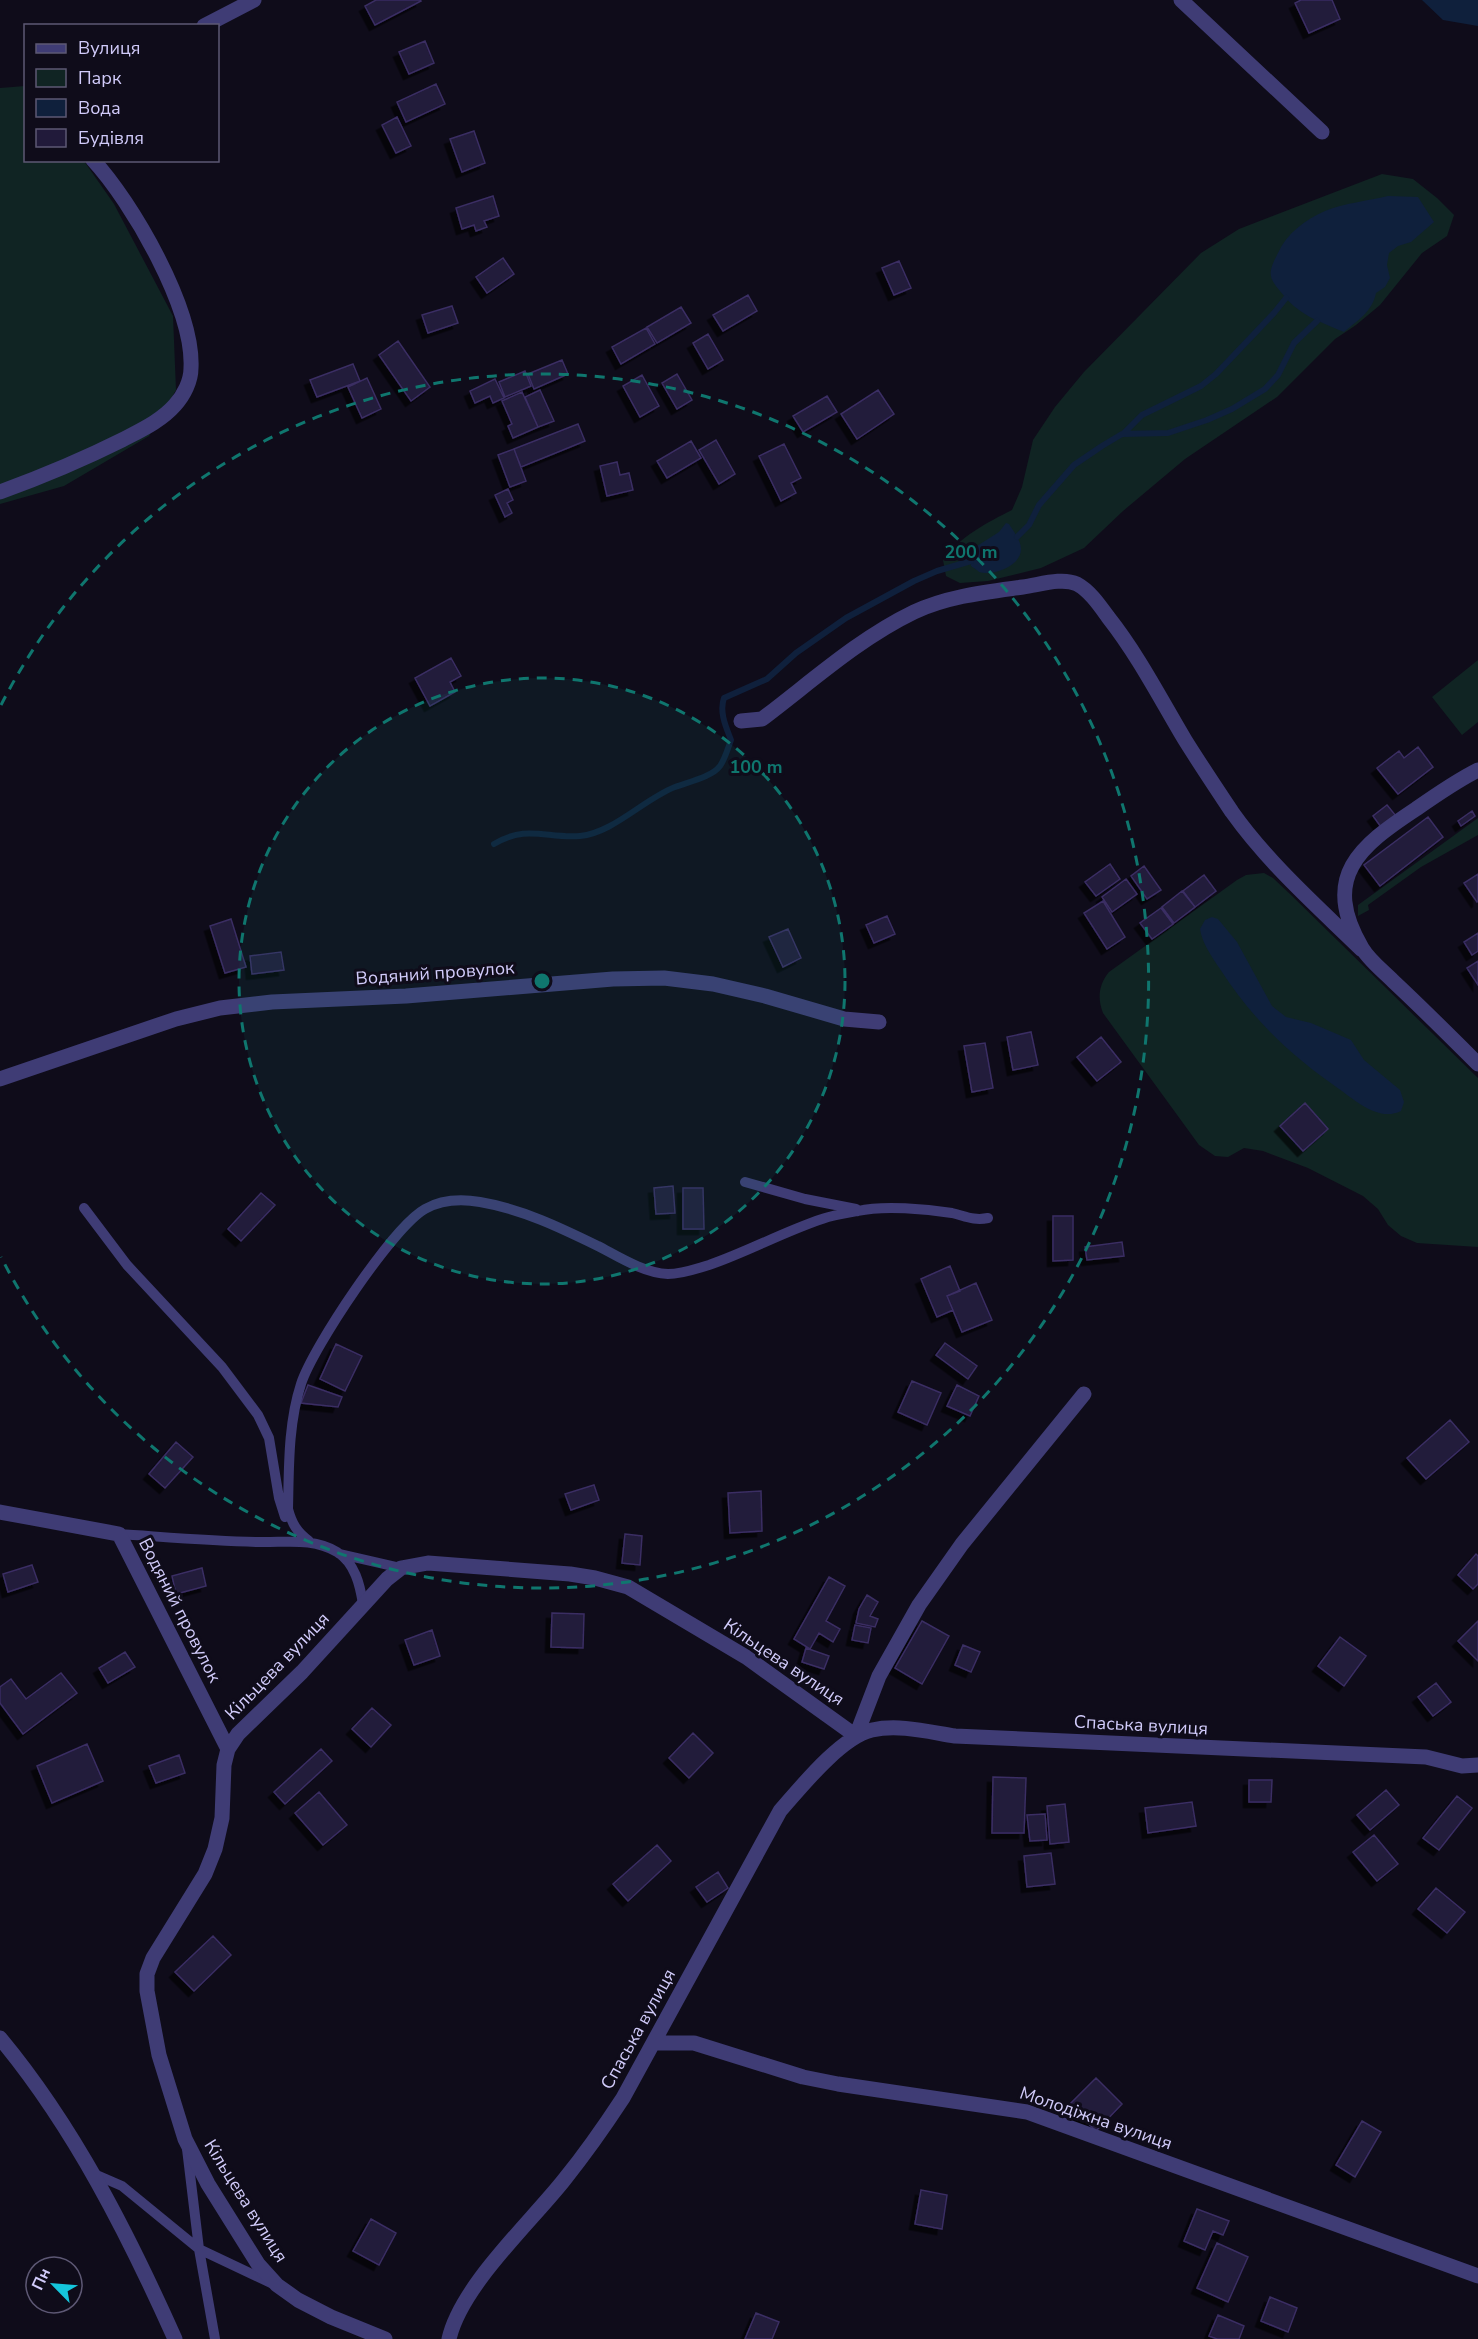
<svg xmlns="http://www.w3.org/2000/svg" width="1478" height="2339" font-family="'Nunito Sans',sans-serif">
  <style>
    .green { fill: #102423 }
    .water { fill: #0f203c }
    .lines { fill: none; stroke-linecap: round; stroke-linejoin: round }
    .stream { stroke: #0f203c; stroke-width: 6 }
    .building { fill: #211a3a; stroke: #3a2e63; stroke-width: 1.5; filter: url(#shadow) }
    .lane { stroke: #3f3c75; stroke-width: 10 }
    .street { stroke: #3f3c75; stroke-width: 15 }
    .ring { fill: none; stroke: #0f766e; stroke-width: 3; stroke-dasharray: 10 8 }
    .labels { text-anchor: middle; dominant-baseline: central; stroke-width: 6; stroke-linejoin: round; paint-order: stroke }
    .street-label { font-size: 18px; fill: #d1cbfa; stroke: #0f0c1a }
    .centre { fill: #0f766e; stroke: #0f0c1a; stroke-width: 3 }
    .ring-label { font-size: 18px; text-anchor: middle; font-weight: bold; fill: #0f766e; stroke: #0f0c1a; stroke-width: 6; stroke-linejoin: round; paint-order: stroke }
  </style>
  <defs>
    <filter id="shadow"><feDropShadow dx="-5.5" dy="5.5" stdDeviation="0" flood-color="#0009"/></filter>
  </defs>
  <rect width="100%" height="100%" fill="#0f0c1a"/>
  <!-- green -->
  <path class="green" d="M25,86l1,74 58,1 30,43 59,112 3,74 -27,46 -85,50 -64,18v-416z
    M1382,174l31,5 24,19 17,17 -7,21 -25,17 -42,52 -24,20 -21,14 -58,58 -92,62 -62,52 -39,37 -43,20 -53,13 -28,2 -14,-7 -3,-16c16,-23 45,-38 69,-50l10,-23 11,-47 22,-33 29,-35 117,-119 38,-24z
    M1478,660v62l-16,13 -30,-38z
    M1478,818v17l-57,32 -53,38 1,5 -11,6v-11z
    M1264,873l9,5 17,16 188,184v169l-61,-4 -16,-7 -13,-11 -10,-16 -15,-13 -55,-28 -45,-17 -19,-3 -16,9 -13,-1 -16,-11 -96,-132c-6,-15 -4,-29 6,-41l128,-92 9,-5z"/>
  <!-- water -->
  <path class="water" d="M1422,0h56v26l-35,-6z
    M1388,196l30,1 16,25 -23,20 -13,4 -9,7 -2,12 3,13 -5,9 -9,6c-4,19 -18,27 -32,39 -23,-10 -43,-16 -59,-35 -16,-19 -19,-21 -7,-44 9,-20 27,-33 47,-42 19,-8 43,-10 63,-15z
    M1006,523l3,1c4,7 12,16 12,25 0,17 -27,27 -42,23 0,-1 -7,-5 -8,-6v-11l6,-9 22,-14z
    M1212,917l6,2 19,23 35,64 14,11 25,6 40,17 13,20 36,30 4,12 -3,9c-22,11 -45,-10 -62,-22 -49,-34 -86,-69 -119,-120 -8,-12 -18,-26 -20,-40l5,-9z"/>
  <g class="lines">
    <!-- stream -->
    <path class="stream" d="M1123,434l19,-19 59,-29 15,-12 58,-61 12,-15
      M1017,537l12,-12 10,-20 35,-40 28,-19 20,-12 46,-1 39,-13 25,-11 33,-20 13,-14 16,-32 23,-22
      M494,844c33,-20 53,-5 86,-8 33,-3 64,-37 95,-49 13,-5 37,-10 45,-21 5,-7 8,-18 11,-26 -5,-13 -12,-28 -7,-42l43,-19 29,-26 50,-35 68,-37 23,-10 34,-10"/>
  </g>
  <!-- building -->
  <path class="building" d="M376,0h44l1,1 -46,24 -10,-19z
    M1301,0h31l8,19 -31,14 -14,-30z
    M425,41l9,22 -25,11 -10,-22z
    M436,84l9,20 -39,18 -9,-20z
    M397,117l14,29 -15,7 -14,-28z
    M474,131l11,32 -23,9 -12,-33z
    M493,196l6,20 -15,5 3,6 -11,4 -2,-6 -12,4 -6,-21z
    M503,258l11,16 -27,19 -11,-16z
    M899,261l12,27 -17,7 -12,-27z
    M748,295l9,16 -34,20 -10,-16z
    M452,306l6,17 -30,10 -6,-18z
    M681,307l10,16 -34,20 -10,-16z
    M646,328l9,16 -34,20 -9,-17z
    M708,334l15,26 -15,9 -15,-26z
    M398,341l32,46 -19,14 -32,-46z
    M562,360l6,14 -34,15 -6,-15z
    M353,364l7,17 -43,16 -7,-17z
    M525,371l6,15 -26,11 -6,-15z
    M677,374l15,26 -15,9 -15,-26z
    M642,375l17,31 -19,11 -17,-31z
    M367,378l14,31 -19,9 -14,-31z
    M495,379l9,19 -11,5 -3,-7 -15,7 -5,-12z
    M540,390l14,31 -16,6 -13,-30z
    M878,390l16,24 -37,25 -16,-25z
    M522,392l16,35 -25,11 -5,-12 4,-2 -10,-23z
    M827,396l10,16 -34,20 -10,-16z
    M578,424l7,17 -64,26 -7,-18z
    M716,440l19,34 -16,10 -20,-34z
    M691,441l10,17 -34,20 -10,-17z
    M784,444l17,34 -10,5 5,10 -15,8 -22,-45z
    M514,449l12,32 -16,6 -12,-32z
    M617,462l3,13 9,-2 4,17 -26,6 -7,-30z
    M508,489l5,11 -6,3 5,10 -7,4 -10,-22z
    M451,658l10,18 -11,6 5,10 -25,14 -15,-28z
    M1418,747l15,20 -35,27 -21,-26 22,-17 5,7z
    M1387,805l9,11 -15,11 -8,-11z
    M1472,811l3,5 -14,10 -3,-5z
    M1428,817l15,20 -63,49 -16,-21z
    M1110,864l10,15 -24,17 -11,-14z
    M1144,866l17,24 -14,9 -16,-23z
    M1478,874v27l-1,1 -13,-19z
    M1204,875l12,16 -21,16 -12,-16z
    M1126,879l11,15 -25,18 -10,-15z
    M1182,891l13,16 -21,16 -12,-16z
    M1103,901l22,36 -18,12 -23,-36z
    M1161,908l12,16 -21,15 -12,-16z
    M887,916l8,18 -21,9 -8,-18z
    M231,919l15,48 -21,6 -15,-47z
    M788,929l13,29 -18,9 -14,-30z
    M1478,933v18l-6,4 -8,-13z
    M281,952l3,18 -32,4 -2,-18z
    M1478,961v24l-11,-17z
    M1031,1032l7,33 -25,5 -6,-33z
    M1101,1037l20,25 -24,19 -20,-24z
    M985,1043l8,45 -21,4 -8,-46z
    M1305,1103l23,26 -25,22 -23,-25z
    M673,1186l2,27 -19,1 -2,-26z
    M683,1188h20l1,41h-21z
    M261,1193l14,12 -34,36 -13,-12z
    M1053,1216h20v44l-20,1z
    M1122,1242l2,14 -37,4 -2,-13z
    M950,1266l10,25 -13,5 6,14 -16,7 -16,-38z
    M976,1283l16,37 -30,12 -15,-36z
    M945,1343l32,23 -9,13 -32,-24z
    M336,1344l26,12 -17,35 -25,-12z
    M912,1381l29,12 -14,32 -29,-13z
    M308,1385l34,12 -4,10 -37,-4z
    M957,1385l22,11 -9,20 -23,-10z
    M1450,1420l19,22 -43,37 -19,-21z
    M176,1442l17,15 -28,31 -16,-14z
    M594,1485l5,15 -28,10 -6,-16z
    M761,1491l1,40 -32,2 -2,-40z
    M625,1534l17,2 -2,29 -18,-2z
    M1476,1554l2,2v28l-5,5 -15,-14z
    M32,1565l6,17 -30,10 -5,-18z
    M202,1568l4,18 -30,8 -4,-18z
    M829,1577l16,9 -19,35 14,8 -7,13 -14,-9 -9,16 -16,-10z
    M867,1595l11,7 -8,14 8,3 -3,8 -19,-4 3,-14z
    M552,1613l32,1 -1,34 -32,-1z
    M922,1621l27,15 -27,48 -27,-16z
    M1478,1621v40l-20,-20z
    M855,1625l16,3 -3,15 -16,-3z
    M432,1630l8,26 -26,9 -9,-25z
    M1340,1637l26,19 -22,30 -26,-20z
    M963,1645l17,7 -9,20 -16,-7z
    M806,1648l23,8 -5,13 -22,-7z
    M125,1652l10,15 -27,16 -9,-15z
    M61,1673l16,20 -54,41 -23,-31v-16l11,-8 15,20z
    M1436,1683l15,19 -18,14 -15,-19z
    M372,1708l19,17 -20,22 -19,-18z
    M693,1733l20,20 -24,25 -20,-20z
    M87,1744l16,37 -51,22 -15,-37z
    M321,1749l11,12 -47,43 -11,-12z
    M179,1755l6,18 -29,10 -7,-17z
    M993,1777l33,1 -2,55h-32z
    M1249,1780h23l-1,22h-22z
    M1386,1790l13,15 -29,25 -13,-15z
    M319,1792l28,33 -24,20 -28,-32z
    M1457,1796l15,12 -33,42 -16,-12z
    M1192,1802l4,24 -48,7 -3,-25z
    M1065,1804l4,38 -19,2 -3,-38z
    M1045,1814l2,26 -17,1 -3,-26z
    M1374,1835l24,29 -21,17 -24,-29z
    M657,1845l14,16 -43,40 -15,-17z
    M1051,1853l4,31 -28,3 -3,-31z
    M718,1872l10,16 -21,14 -11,-15z
    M1436,1888l29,24 -18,21 -29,-24z
    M213,1936l18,19 -37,36 -19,-19z
    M1096,2078l26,26 -26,27 -27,-26z
    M1362,2121l19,11 -26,45 -19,-12z
    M921,2190l26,5 -5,34 -27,-5z
    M1197,2209l32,12 -6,14 -10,-4 -8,19 -21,-9z
    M371,2219l25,14 -17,32 -26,-14z
    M1217,2243l31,14 -20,45 -31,-14z
    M1270,2297l27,11 -9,24 -27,-11z
    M756,2313l23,9 -7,17h-27z
    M1218,2315l26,11 -5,13h-22l-8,-3z"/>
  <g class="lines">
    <!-- lane -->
    <path class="lane" d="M745,1182l60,17 51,10
      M84,1208l43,57 95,102 36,48 11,23 10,60 6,19
      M119,1534c46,3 92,7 138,8 28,1 55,-5 80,10 18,11 23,33 26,52
      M309,1541c-12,-9 -17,-17 -21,-32 1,-41 0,-85 13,-125 12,-37 92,-157 124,-175 16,-9 37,-10 55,-7 42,7 81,26 118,44 21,11 46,27 70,28 14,0 27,-5 41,-9 38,-13 74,-33 113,-46 11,-4 24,-6 36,-8 25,-6 69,-2 94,2 13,3 22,8 36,5
      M340,1554l61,14
      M187,2149l12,100 16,90
      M92,2173l30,13 77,63 72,34"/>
    <!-- street -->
    <path class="street" d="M1181,0l141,132
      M204,26l50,-26
      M0,492c41,-15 82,-32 122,-52 19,-10 39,-19 53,-35 9,-10 16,-24 16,-37 3,-59 -59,-166 -98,-208
      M741,721l21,-2c48,-36 96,-80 152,-107 34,-16 73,-20 109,-25 16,-2 39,-10 54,-3 13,7 23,22 31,33 30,38 52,81 77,123 15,24 31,48 47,72 37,52 85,94 130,138
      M1478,770c-22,11 -42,25 -62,39 -56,37 -96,68 -54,139 7,12 21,23 31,33 29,27 57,55 85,83
      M0,1079l176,-60 44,-11 52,-6 134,-6 207,-17 51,-1 49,6 52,12 79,23 35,3
      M0,1512l119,22 109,215
      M0,2038c74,89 128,196 175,301
      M654,2043h40l109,34 35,7 189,28 451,164
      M385,2339l-54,-22 -33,-17 -21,-15 -19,-21 -50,-80 -23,-45 -26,-84 -12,-64v-17l6,-16 52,-84 10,-25 7,-31 2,-53 4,-16 10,-15 64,-62 85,-93 14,-11 27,-5 142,11 25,4 33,9 118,70 110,79 23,-60 40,-71 43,-61 122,-150
      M449,2339c12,-53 81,-116 115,-159 21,-26 40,-53 59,-82l157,-287c21,-24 61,-74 92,-81 27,-6 57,2 83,6l471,21 36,9 16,-1"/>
  </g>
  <!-- distance rings -->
  <circle cx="542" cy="981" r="303" fill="#0f766e" fill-opacity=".12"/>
  <g class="ring">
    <circle cx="542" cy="981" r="303"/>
    <path d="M1 705A607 607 0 1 1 1 1257"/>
  </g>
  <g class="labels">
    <!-- street labels -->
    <g class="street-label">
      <text transform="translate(435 973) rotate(-4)">Водяний провулок</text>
      <text transform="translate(180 1610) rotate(63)">Водяний провулок</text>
      <text transform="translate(784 1662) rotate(34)">Кільцева вулиця</text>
      <text transform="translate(277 1666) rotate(-46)">Кільцева вулиця</text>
      <text transform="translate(1141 1725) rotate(3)">Спаська вулиця</text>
      <text transform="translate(638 2029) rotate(-61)">Спаська вулиця</text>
      <text transform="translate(1096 2118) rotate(19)">Молодіжна вулиця</text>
      <text transform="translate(246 2201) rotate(58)">Кільцева вулиця</text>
    </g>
  </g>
  <circle cx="542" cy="981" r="9" class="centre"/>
  <g class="ring-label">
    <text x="971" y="558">200 m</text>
    <text x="756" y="773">100 m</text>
  </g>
  <!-- legend -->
  <rect x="24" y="24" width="195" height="138" fill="#0f0c1a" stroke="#5d5874" stroke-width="1.5"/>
  <rect x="36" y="44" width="30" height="9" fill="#3f3c75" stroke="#5d5874" stroke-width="1.5"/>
  <text x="78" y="54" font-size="18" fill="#d1cbfa">Вулиця</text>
  <rect x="36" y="69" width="30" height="18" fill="#102423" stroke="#5d5874" stroke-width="1.5"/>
  <text x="78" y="84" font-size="18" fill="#d1cbfa">Парк</text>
  <rect x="36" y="99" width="30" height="18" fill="#0f203c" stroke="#5d5874" stroke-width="1.5"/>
  <text x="78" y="114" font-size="18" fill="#d1cbfa">Вода</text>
  <rect x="36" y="129" width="30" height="18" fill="#211a3a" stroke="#5d5874" stroke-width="1.5"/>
  <text x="78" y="144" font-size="18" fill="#d1cbfa">Будівля</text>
  <!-- north arrow -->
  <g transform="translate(54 2285) rotate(295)"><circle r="28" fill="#0f0c1a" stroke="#5d5874" stroke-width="1.5"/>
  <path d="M0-4.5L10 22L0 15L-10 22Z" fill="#15c6dc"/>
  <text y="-9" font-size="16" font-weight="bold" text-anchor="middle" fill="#d1cbfa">Пн</text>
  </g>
</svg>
